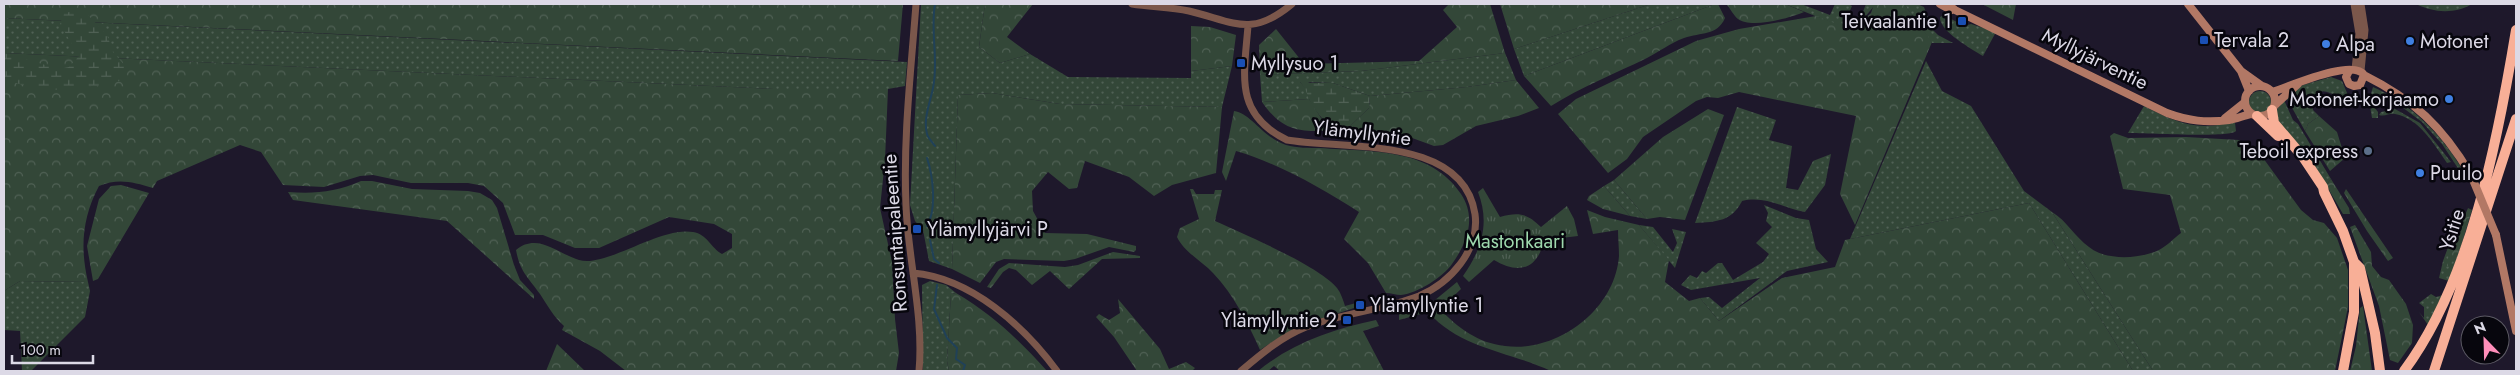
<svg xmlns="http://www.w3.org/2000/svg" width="2520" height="375" font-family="Jost,sans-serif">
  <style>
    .grass { fill: url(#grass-dots) }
    .forest { fill: url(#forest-crowns) }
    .wetland { fill: url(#wetland-marsh) }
    .park { fill: url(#park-tufts) }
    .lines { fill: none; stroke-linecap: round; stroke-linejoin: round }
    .stream { stroke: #204158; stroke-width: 2 }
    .tertiary { stroke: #7b574b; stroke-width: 7 }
    .secondary { stroke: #b27865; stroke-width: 8 }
    .motorway { stroke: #f8af97; stroke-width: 10 }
    .secondary-bridge { stroke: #b27865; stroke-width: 8 }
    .transit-dot { fill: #1a4fb4; stroke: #07060d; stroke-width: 2 }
    .shop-dot { fill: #3f7fe0; stroke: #07060d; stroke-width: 2 }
    .service-dot { fill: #5c6f8a; stroke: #07060d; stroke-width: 2 }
    .labels { text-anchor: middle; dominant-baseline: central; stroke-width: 5; stroke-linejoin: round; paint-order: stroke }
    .poi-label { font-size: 20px; fill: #dcd9e6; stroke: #07060d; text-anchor: start }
    .street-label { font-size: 20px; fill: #dcd9e6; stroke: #07060d }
    .park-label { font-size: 20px; fill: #9ed8ad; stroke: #07060d }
  </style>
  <defs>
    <pattern id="grass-dots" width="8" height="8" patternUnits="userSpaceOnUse" patternTransform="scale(1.25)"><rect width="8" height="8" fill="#334738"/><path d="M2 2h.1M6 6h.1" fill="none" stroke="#506155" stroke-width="1.8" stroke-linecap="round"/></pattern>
    <pattern id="forest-crowns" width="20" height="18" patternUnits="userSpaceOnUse" patternTransform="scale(1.25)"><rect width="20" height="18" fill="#334738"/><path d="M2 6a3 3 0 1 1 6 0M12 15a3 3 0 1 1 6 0" fill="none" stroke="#506155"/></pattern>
    <pattern id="wetland-marsh" width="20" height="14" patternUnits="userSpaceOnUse" patternTransform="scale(1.25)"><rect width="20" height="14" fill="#334738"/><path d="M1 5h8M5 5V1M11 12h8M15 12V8" fill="none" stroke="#506155"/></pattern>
    <pattern id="park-tufts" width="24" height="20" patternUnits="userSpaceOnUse" patternTransform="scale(1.25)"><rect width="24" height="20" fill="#334738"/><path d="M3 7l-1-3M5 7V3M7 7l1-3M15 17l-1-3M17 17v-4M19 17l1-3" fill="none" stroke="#506155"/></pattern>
  </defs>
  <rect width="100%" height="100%" fill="#1e182b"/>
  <!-- grass -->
  <path class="grass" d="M921,4h64l-6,43 21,16 30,-9 38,23 123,1v-7l41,-5 -10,41 -162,-3 -68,-11 -34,2 -6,174 -23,-8 -6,-31 -8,-9 -5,-16z
    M1651,4h64l-191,72 -10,-27z
    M1785,4h16l29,11 5,-11h13l4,2 -4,9 11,7 7,-18 9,1 -22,26z
    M1904,4h13l7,3 8,22 6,6 15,8h-21z
    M2416,4h56c-17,10 -38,9 -56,0z
    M1944,15l20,11 7,-2 25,8 -13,24c-11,-7 -44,-25 -43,-39z
    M4,18l903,44 -2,24 -17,3h-114l-770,-36z
    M1505,53l11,27 -49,7 -97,9 -37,-13 -33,-1 8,9 1,8 -47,3 -2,-27 101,-4z
    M1926,61l16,30 29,15 53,85 28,21 101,159h-20l-104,-168 -179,36z
    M2331,77l11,4 8,19c-11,2 -20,-12 -31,-8l-7,11 1,7 6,6 -11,8 -3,7 -19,-34 17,-12z
    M2373,87c35,16 61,40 82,71 4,7 12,16 12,24l-25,-38 -20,-22 -20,-15 -26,-12 -3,1 1,11 4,5v6h-6l-3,-18z
    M2249 102a11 11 0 1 1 22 0a11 11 0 1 1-22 0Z
    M2284,100l9,20 5,4 33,55 -5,6 -50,-64 -1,-9z
    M2144,106c31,16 53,26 88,16l3,1 1,8c-6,7 -91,2 -108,2z
    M1737,107l39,13 -7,20 23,6 -6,42 12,2 15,-29 18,-7 -6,31 -20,27c-22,-4 -40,-17 -63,-11 -10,20 -25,21 -47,22z
    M2395,109l25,14 31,39 -4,1c-13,-19 -28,-45 -52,-49 -6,-1 -10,3 -16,1l2,-3z
    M1614,180l33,39 -17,-3 -26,-30z
    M1764,205l32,13 13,2 7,29 12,13 -41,9 -68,50 -19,-23 9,-1 13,11 38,-30 -69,12 -10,-5 9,-10 7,3 5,-7 4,2 12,-10h4l11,17 30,-18 6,-8 -13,-11 16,-16 -6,-6 2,-8z
    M1639,225l14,2 20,25 4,-9 -5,-14 14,3 -11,36z
    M2461,228l-8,31 7,-9 -11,31 -10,-3 4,-17 11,-30z
    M20,281l68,1 2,9 -5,26 -54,54h-9l-2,-40 -16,-1v-39z
    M930,281l16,4 10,8 -5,1 -4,67 2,10h-26l-1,-86z
    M2431,294l5,3 7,-2 -15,30 -9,-13 5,6v-11l-5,-4z"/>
  <!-- forest -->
  <path class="forest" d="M4,4h899l-5,57 -894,-43z
    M985,4h48l-26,33 23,17 -30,9 -21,-16z
    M1449,4h41l15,49 -144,18 -101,4 -1,-30 17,-16 28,35 115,-3 38,-34 -14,-17z
    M1500,4h151l-137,45z
    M1715,4h3l7,14c-8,18 -24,14 -41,20 -14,5 -25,14 -37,20 -33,16 -66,29 -96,48l-27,-30z
    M1726,4h59l19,8c-14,6 -53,17 -66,7 -4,-3 -8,-11 -12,-15z
    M1874,4h30l28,38 -77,183 -15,-31 16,-78 -117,-24 -21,6 -11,-1 -11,4 -53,36 -16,22 -19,14 -50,-59 18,-15 120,-58 43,-12 77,-13 37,14 18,-17z
    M1982,4h34l-3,16z
    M1191,26l19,1 26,8 -4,31 -41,5z
    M4,53l770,36h114l-3,71 -5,48 12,54 3,57 4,34 -3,18h-270l-26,-20 -38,-21 2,-4c-11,-10 -16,-20 -24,-32 -12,-17 -20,-22 -24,-44 21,-18 41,3 63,10 27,8 81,-34 114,-28 14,2 18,16 29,22l10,-6v-14l-18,-10 -45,-7 -70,31h-24l-32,-13h-28l-12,-32 -19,-17 -16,-3h-57l-38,-8 -13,1 -36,11 -41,-2 -22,-33 -21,-7 -83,36 -4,7c-20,-6 -35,-10 -54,-2 -17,32 -19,62 -11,96l-68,-1 -16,10z
    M1516,80l23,28 -21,8 -42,10 -33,19 -9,1 -30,-11 -32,-5h-26l23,-22 1,-12 97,-9z
    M992,93l68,11 162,3 -6,66 -44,12 -18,11 -25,-19 -44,-16 -8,27 -8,1 -21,-17 -16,19 1,20 12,22 42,1 49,12v4l-2,2 -25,-5 -34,12 -11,2 -60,-2 -8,3 -16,21 -28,-14 6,-174z
    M1309,99l12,19 12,12c-33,3 -51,1 -71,-28z
    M1708,109l16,6 -39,105 -25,-3 -13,2 -33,-39 49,-43z
    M1234,111c17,2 29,27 52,34 11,3 23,3 34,3 50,4 110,-1 141,46 16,24 6,49 -9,70 -9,13 -34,29 -51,31 -5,0 -10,-2 -15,-2l-18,-30 -24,-24 15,-27c-38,-24 -79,-48 -123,-61l-10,30 -4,-9z
    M2319,116l18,16 8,26 -15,13 -25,-40 3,-7z
    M2114,133l14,5 58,-1 53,3 19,11 43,59 12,10 11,3 13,15 11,32v37l-13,64h-182l-101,-159c15,9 23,25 37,35 17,14 51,12 70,3 8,-4 15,-12 22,-17l-11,-38 -47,-6 -13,-53z
    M2331,179l18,29 1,6h-7l-17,-29z
    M361,181h11l40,8 56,2 12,2 12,7 5,8 17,57 6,15 14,15v4l-87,-78 -154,-21 -5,-8c27,2 48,0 73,-11z
    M121,185l28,8 -51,86 -5,2 -6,-35 12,-47 12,-13z
    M1604,186l26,30 -27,-7 -16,-9 2,-4z
    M1190,189h3l3,5h18l1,-4h7l-7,31c29,13 104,45 122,67 4,5 6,12 8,18l11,-3 1,4c-37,12 -65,21 -97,43 -12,-27 -26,-55 -47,-77 -11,-12 -29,-21 -36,-36l3,-9 19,-9z
    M2346,189l47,69 -5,3 -21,-30 -23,-38z
    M2029,203l104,168h-582c-43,-20 -90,-22 -123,-59l-29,8v-7l30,-8 28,-23 4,7 -21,20c18,19 38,34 65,37 52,7 110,-36 114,-90 0,-8 -1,-18 -1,-26l-25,4 -6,-24 18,7 34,8 30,35 -4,22 24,19 11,-3 19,23 63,-43 53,-11 10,-27z
    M2468,208l4,2 -12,40 -10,15 -3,1c-1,-11 16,-45 21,-58z
    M2355,225l16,27 1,14 9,11 8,3 17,24 7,21 -1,18 -14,20 -8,-3 -11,-54 -29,-79z
    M1113,252l27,4v2l-38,1 -33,30 -19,-18 -18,14 -16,-15 -7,-2 -6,4 -12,16 -4,-1 12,-18 10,-6 56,4 13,-2z
    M956,293c36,21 63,47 91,78h-98l-2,-10 4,-67z
    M1118,299l42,50 9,20 17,-7 9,6 -3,3h-55l-23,-34 -18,-20 3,-3 10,6 11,-7z
    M2363,306l9,65h-22l6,-25 4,-38z
    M1376,320l3,6 -16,5 21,40h-104l-6,-5 -6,5h-10c34,-28 75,-42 118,-51z
    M557,344l28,27h-39z"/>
  <!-- wetland -->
  <path class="wetland" d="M76,11l12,4 19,20 6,17 14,16 -5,12 -15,5 -66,6 -37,-12v-26l55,16 10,-2 10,-11 -19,-32 4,-11z
    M1302,79l8,4h23l37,13 -1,12 -23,22h-13c-8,-8 -20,-21 -24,-31 -3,-8 -3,-10 -9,-17z"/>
  <!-- park -->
  <path class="park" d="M1483,188l17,29c18,-5 27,-4 41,10l26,-21 7,13 4,17 -34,4c-6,29 -25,35 -50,20l-25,22 -6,-6c19,-27 27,-53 15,-84z"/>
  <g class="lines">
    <!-- stream -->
    <path class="stream" d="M935,146c-2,-3 -7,-8 -8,-12 -4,-15 3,-31 6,-46 6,-28 -3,-56 2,-84
      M927,158c6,18 10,51 0,68
      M930,240l4,19 5,4
      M937,285l-3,24 13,29 10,10 -1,11 9,6 -2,6"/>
    <!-- tertiary -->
    <path class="tertiary" d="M916,4c-5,67 -13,134 -10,201 2,55 18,111 13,166
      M1132,4c19,3 38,3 57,7 46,11 62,27 103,-7
      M2354,4l5,30 -4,35
      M2361,71l4,-41 -4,-26
      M913,273c58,5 111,53 144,98
      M1241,371c20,-17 40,-34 65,-44 37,-14 77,-17 113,-31 31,-13 61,-46 56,-82 -12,-79 -131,-64 -188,-74 -53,-26 -43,-64 -39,-114"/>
    <!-- secondary -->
    <path class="secondary" d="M1940,4l11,6
      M1947,4l8,6 212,103c22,8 39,10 62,7 8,-1 15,-5 23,-6
      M2188,4l53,67 8,20
      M2241,71l21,15
      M2364,75c50,25 78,51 107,100
      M2245 101a15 15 0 1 1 30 0a15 15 0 1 1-30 0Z
      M2272,92c17,-5 81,-34 92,-17l-4,10 -6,1 -5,-2 -3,-7 3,-6
      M2275,105l23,-21
      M2225,118l20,-16
      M2496,235l20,96"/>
    <!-- motorway -->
    <path class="motorway" d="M2272,110l2,13 29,34 20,30 1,5 19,39 11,31 6,6 15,65 5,38
      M2257,116l21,20
      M2343,371l11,-59v-50
      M2404,371c67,-90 94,-232 112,-341
      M2434,371l82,-252"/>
    <!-- secondary-bridge -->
    <path class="secondary-bridge" d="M2471,175l25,60"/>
  </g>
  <!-- markers -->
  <g class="transit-dot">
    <rect x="1957" y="16" width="10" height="10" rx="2.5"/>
    <rect x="2199" y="35" width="10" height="10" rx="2.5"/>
    <rect x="1236" y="58" width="10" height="10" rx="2.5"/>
    <rect x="912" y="224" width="10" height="10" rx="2.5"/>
    <rect x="1355" y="300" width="10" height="10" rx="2.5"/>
    <rect x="1342" y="315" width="10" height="10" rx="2.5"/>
  </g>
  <g class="shop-dot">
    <circle cx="2410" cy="41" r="5"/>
    <circle cx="2326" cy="44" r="5"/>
    <circle cx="2449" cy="99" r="5"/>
    <circle cx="2420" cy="173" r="5"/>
  </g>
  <circle class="service-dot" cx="2368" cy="151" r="5"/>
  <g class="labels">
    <!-- poi labels -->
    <g class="poi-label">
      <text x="1952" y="21" text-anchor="end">Teivaalantie 1</text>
      <text x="2214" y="40">Tervala 2</text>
      <text x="2420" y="41">Motonet</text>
      <text x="2336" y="44">Alpa</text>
      <text x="1251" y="63">Myllysuo 1</text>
      <text x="2439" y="99" text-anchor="end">Motonet-korjaamo</text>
      <text x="2358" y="151" text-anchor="end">Teboil express</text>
      <text x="2430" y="173">Puuilo</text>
      <text x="927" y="229">Ylämyllyjärvi P</text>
      <text x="1370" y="305">Ylämyllyntie 1</text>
      <text x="1337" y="320" text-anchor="end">Ylämyllyntie 2</text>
    </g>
    <!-- street labels -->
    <g class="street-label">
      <text transform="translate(2095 59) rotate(26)">Myllyjärventie</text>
      <text transform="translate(1362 133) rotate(7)">Ylämyllyntie</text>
      <text transform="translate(2452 230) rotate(-73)">Ysitie</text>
      <text transform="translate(895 233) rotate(-94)">Ronsuntaipaleentie</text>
    </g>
    <!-- park labels -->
    <g class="park-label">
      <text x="1515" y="241">Mastonkaari</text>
    </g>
  </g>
  <!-- border -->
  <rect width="2520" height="375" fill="none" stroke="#dcd9e6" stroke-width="10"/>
  <!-- north arrow -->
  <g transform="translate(2485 340) rotate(337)"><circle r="24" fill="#07060d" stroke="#5c5a64"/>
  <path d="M0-4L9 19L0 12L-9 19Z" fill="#ff8eba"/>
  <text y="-8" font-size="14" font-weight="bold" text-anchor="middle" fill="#dcd9e6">N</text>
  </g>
  <!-- scale -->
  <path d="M12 355v8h81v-8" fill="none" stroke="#dcd9e6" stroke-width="2.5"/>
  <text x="20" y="355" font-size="15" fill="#dcd9e6" stroke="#07060d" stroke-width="4" paint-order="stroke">100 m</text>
</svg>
